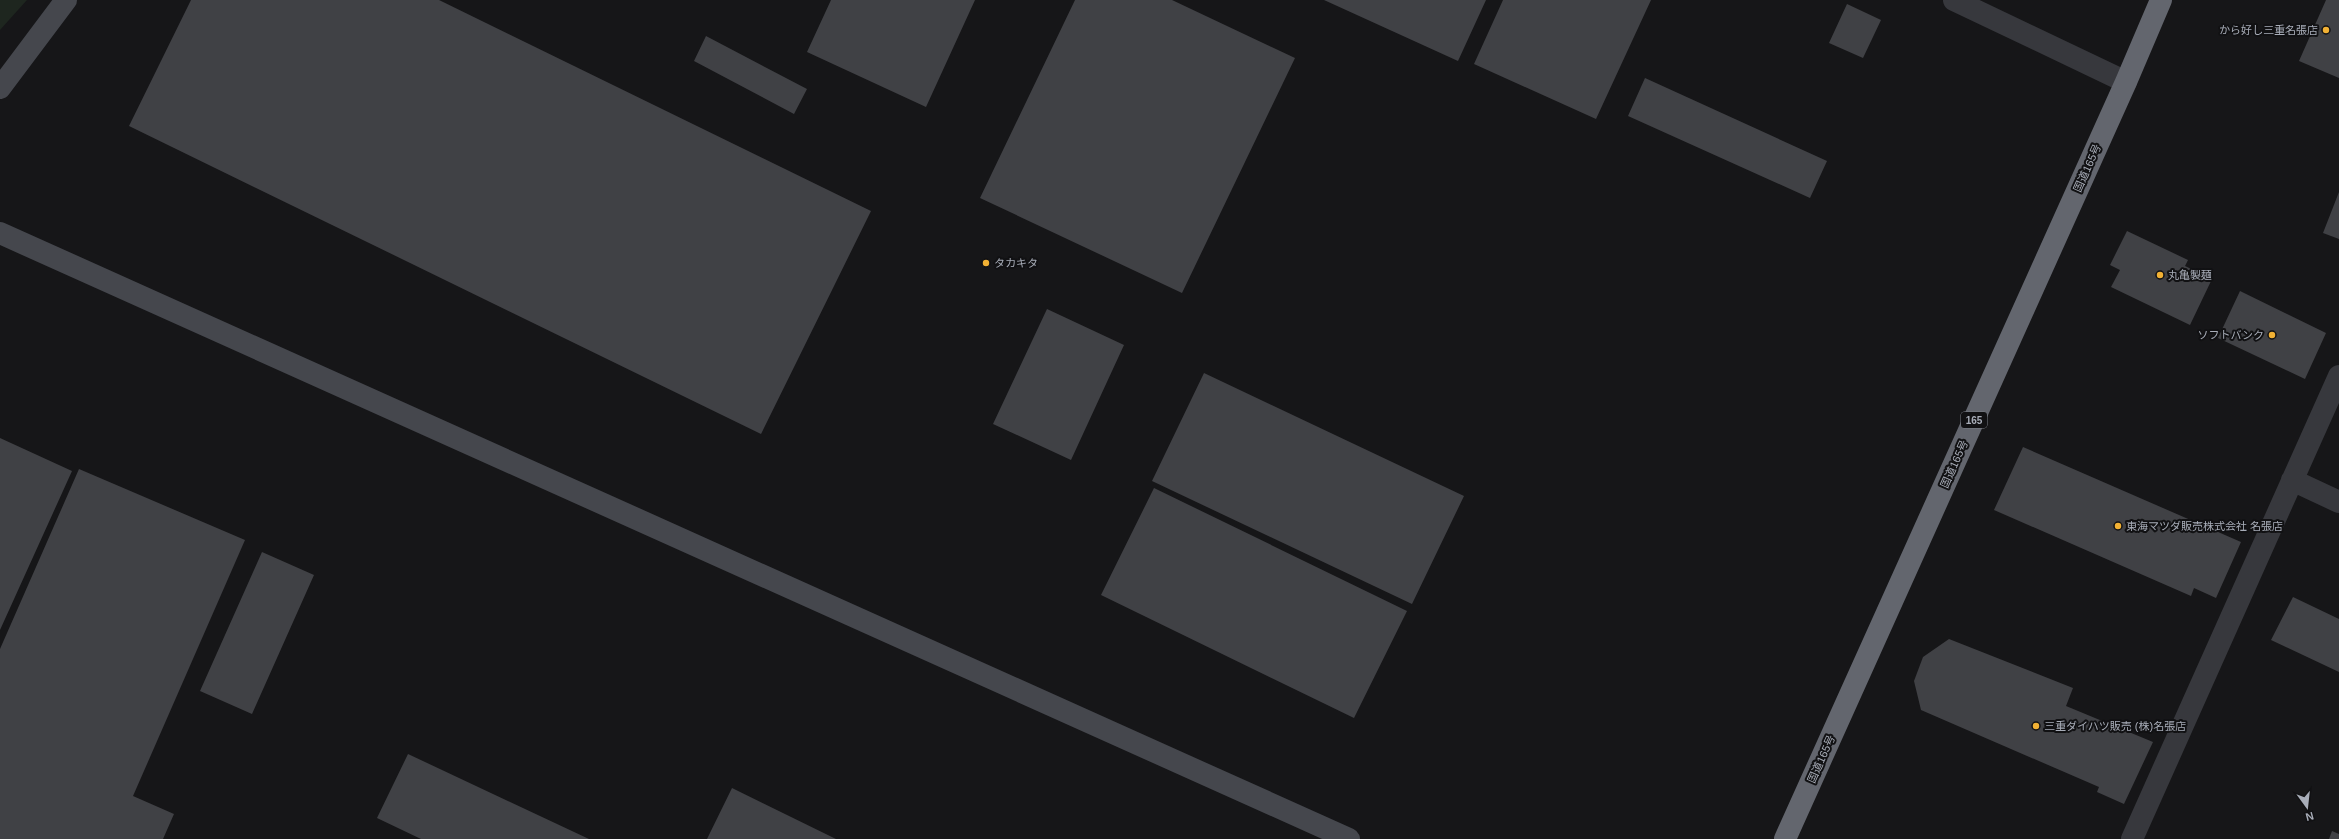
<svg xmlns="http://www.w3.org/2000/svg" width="2339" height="839" font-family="Arial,'Noto Sans JP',sans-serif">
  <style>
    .green { fill: #1e261f }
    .building { fill: #404145 }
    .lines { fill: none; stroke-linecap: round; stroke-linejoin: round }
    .street { stroke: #37383d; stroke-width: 22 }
    .secondary { stroke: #45474d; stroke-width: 22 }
    .highway { stroke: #63666e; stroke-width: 22 }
    .poi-dot { fill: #f2b134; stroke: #111113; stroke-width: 1.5 }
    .labels { text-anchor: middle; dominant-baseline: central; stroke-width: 4; stroke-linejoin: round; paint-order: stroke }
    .shield { fill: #111113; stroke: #7b7e86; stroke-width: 1 }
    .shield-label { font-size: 10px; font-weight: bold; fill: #a8adb8 }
    .poi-label { font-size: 11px; fill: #a8adb8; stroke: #111113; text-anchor: start }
    .street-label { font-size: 11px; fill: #a8adb8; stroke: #111113 }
  </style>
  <rect width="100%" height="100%" fill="#161618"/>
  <!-- green -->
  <path class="green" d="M0,0h27l-27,30z"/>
  <!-- building -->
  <path class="building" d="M191,0h248l432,211 -110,223 -632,-308z
    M831,0h144l-49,107 -119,-55z
    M1075,0h97l123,58 -113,235 -202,-95z
    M1324,0h162l-28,61z
    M1503,0h148l-55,119 -122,-55z
    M2326,0h13v78l-40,-17z
    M1847,4l34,16 -18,38 -34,-15z
    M706,36l101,53 -13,25 -100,-53z
    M1645,78l182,83 -17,37 -182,-82z
    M2339,192v47l-16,-6z
    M2127,231l61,29 -3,6 27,13 -22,46 -79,-38 9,-17 -10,-5z
    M2240,291l86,42 -21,46 -87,-41z
    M1047,309l77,36 -53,115 -78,-36z
    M1204,373l260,123 -52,108 -260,-123z
    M0,438l72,33 -72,159z
    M2023,447l218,95 -25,56 -22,-10 -3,8 -197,-86z
    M79,469l166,71 -112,256 41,18 -11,25h-163v-190z
    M1154,488l253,123 -53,107 -253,-123z
    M262,552l52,23 -62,139 -52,-23z
    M2293,597l46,22v53l-68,-32z
    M1949,639l124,49 -7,18 87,36 -29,62 -27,-12 2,-5 -178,-77 -7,-29 9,-24z
    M408,754l181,85h-168l-44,-21z
    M732,788l104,51h-129z
    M2332,831l7,3v5h-10z"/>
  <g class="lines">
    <!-- street -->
    <path class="street" d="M1954,0l172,82
      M2292,480l47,22
      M2132,839l207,-463"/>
    <!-- secondary -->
    <path class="secondary" d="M0,88l66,-88
      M0,233l1349,606"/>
    <!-- highway -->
    <path class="highway" d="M1785,839l341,-757 35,-82"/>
  </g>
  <!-- markers -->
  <g class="poi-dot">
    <circle cx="2326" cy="30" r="4"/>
    <circle cx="986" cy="263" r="4"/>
    <circle cx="2160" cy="275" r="4"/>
    <circle cx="2272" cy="335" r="4"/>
    <circle cx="2118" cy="526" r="4"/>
    <circle cx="2036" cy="726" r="4"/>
  </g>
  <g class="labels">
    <!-- shield labels -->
    <rect class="shield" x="1961" y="412" width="26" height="16" rx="3"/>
    <g class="shield-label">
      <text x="1974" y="420">165</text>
    </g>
    <!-- poi labels -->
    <g class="poi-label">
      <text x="2318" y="30" text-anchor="end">から好し三重名張店</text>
      <text x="994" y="263">タカキタ</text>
      <text x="2168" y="275">丸亀製麺</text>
      <text x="2264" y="335" text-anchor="end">ソフトバンク</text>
      <text x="2126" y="526">東海マツダ販売株式会社 名張店</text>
      <text x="2044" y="726">三重ダイハツ販売 (株)名張店</text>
    </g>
    <!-- street labels -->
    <g class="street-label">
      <text transform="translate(2087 168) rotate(-66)">国道165号</text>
      <text transform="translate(1954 464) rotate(-66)">国道165号</text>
      <text transform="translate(1821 759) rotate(-66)">国道165号</text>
    </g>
  </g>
  <!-- north arrow -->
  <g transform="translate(2307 807) rotate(165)" stroke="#111113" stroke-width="3" paint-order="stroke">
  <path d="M0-3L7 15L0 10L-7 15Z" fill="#a8adb8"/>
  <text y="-6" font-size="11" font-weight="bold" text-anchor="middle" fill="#a8adb8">N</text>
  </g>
</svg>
